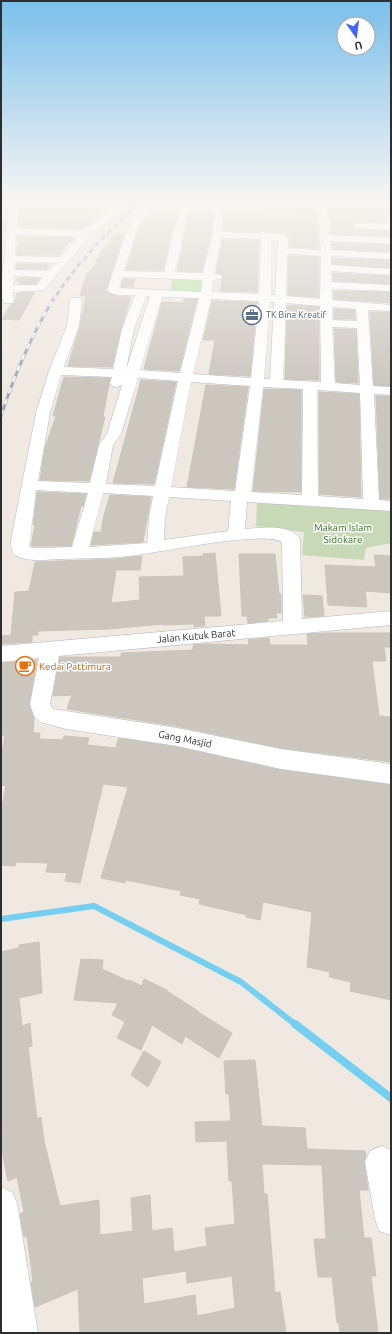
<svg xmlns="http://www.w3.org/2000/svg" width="392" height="1334" font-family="Ubuntu,sans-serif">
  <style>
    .green { fill: #b6e59e }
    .cemetery { fill: #c8d9b8 }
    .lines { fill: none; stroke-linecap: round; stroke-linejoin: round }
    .stream-far1 { stroke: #75cff0; stroke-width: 6 }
    .stream { stroke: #75cff0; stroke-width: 8 }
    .building { fill: #cbc7bf; stroke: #cbc5ba; fill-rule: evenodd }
    .minor-casing { stroke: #b4b7c1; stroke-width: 1 }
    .minor { fill: #fff; fill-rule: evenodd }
    .rail-far1-casing { stroke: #a3a6b8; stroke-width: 2.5 }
    .rail-casing { stroke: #a3a6b8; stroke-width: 3 }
    .rail-far1 { stroke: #fff; stroke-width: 1.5; stroke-dasharray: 4.5; stroke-linecap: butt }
    .rail { stroke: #fff; stroke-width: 2; stroke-dasharray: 6; stroke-linecap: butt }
    .labels { text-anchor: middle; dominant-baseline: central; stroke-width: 3; stroke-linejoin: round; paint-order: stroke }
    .far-service-label { font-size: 9px; fill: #4e5e75; stroke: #fff; text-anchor: start }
    .park-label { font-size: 10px; fill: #2c6e1b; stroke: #fff }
    .street-label { font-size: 10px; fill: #2e2e2e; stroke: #fff }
    .food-label { font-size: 10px; fill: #c56008; stroke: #fff; text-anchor: start }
  </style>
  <rect width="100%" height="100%" fill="#efe9e1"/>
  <!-- green -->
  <path class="green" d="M173,278h33l-2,16 -34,-2z"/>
  <!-- cemetery -->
  <path class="cemetery" d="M257,503l134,7v33l-25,5 -2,12 -62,-5 2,-23 -48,-6z"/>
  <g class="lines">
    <!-- stream-far1 -->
    <path class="stream-far1" d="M1,919l93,-13 147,76 55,43"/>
    <!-- stream -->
    <path class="stream" d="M295,1024l96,74"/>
  </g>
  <!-- building -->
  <path class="building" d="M19,199h97l-1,2z
    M159,199h21l-1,3h-23z
    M191,199h25l-2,3h-23z
    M227,199h153v1l-153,2z
    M5,203h3l-3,29h-2z
    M19,209l87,1 -12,9 -6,7h-2l-3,3 -65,-2z
    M315,209l3,15v14l1,10 -29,-1v-10l-7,-5 -59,-1v-20z
    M327,209h56l5,13h-29l-7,4 4,4 33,1 1,5 -59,-2v-10z
    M153,211h24l-14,59h-37l14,-44z
    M189,212h23l-1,23 -9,36h-25z
    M114,234h10l-18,56 10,6 15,1 -10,32 -9,38 -44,-1 12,-40 6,-30h-6l7,-23 5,-4 12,-22h3z
    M17,236l57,2 -3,4h-2l-9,13h-43v-8l4,-6h-4z
    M222,240h37l-2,52 -37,-1 3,-15 -2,-2 -5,-1z
    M332,243l59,2v7l-59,-3z
    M288,256l31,1v40l-31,-2z
    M332,258l59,2v8l-59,-4z
    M16,264h33l-3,5h-30z
    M333,273l58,3v8l-58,-3z
    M18,278h22l-4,6h-17l1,-3h-5z
    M123,279h12l-2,8h-12z
    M334,291l57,1v11l-57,-4z
    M35,292l-16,28 -17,-1 9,-15 4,-2 2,-9z
    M184,299h13l-18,72 -35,-2 18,-67 22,1z
    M212,301l45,1 -7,74 -41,-2 6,-34h-12z
    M287,305l32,2v73l-34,-1z
    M334,309l21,1v9h-21z
    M370,312h21v74l-17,-1z
    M334,329h22l2,54 -22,-1z
    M64,377l46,1 -7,39h2l-16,64 -49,-1 5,-32 11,-32h-3z
    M141,380l35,2 -22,102 -41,-1z
    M206,385l42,2 -14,102 -47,-2z
    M264,389l37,1v102l-48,-1z
    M319,392l40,2 2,103 -42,-3z
    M376,396h15v103h-11z
    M37,492l49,2 -3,12h-2l-10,40h-40l4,-21h-2z
    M110,495l41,2 -8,45 -52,3 3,-13h7l3,-17z
    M215,553l6,63h-17l1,10 -11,1v-3h-2l-29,1v-1l-54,5 -71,2v4h-6v7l-31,2v-8l10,-1 4,-43 14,-1 6,-29 78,-3 29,-3 -2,14h-24l-5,33 29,-3 -1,-23 45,-1 -1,-19 20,-1v-2z
    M239,554h36l4,40h2v19h-5l1,5h-9v3l-20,2 -1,-7h-5z
    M374,555l17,1v37l-26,-2 2,16 -39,-2 -3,-40 51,2z
    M303,595l19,1 2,20 -19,1z
    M325,633h66v14h-7l2,14h-14l7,55 12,1v45l-110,-14 -106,-22 -108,-17 5,-14 -19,1 7,-39h61v-4l72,-3v-5l13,-1 43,1 -1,-5 21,-2 1,7h38l-1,-11z
    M37,660l-8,44 5,14 -1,15h7l-1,6 24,1 1,-4 25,2 -2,7 29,3 2,-9h6l53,8 104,23 110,15v215l-41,-9 1,-9 -22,-5 1,-5 -23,-5 5,-55 -49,-10 -3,18 -14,-3 1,-2 -48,-11 1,-5 -20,-4 1,-4 -55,-11 -1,3 -24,-5 27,-91 -25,-3 -23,99 -15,-2 2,-8 -21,-1 2,-9 -32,-1 -1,4 -14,-1v-52l5,-28 -5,1v-27l4,-24h-4v-72z
    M39,942l3,51 -23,5 3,28 8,-3 2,23 -4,1 9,72 4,-2 3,24 16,65 39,-6 1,35 33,-4 -2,-33 19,-3 2,36 20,-3 2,24 33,-6 -2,-18 30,-4 -3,-43h-3l-2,-40 -31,1 -1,-20 36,-1 -2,-27h-3l-2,-33 31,-1 7,66 43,2 2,21 58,2 1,5 -2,6 4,28h-9l5,48h7l5,38h-5l7,57h-38l-1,-10h-2l-5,-46h-14l-4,-38h12l-4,-74 -60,-1 2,30h3l8,99 5,-1 6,41h-206l-2,-44 -43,18 -4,-25 2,-1 -6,-45 -3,1 -4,-23 4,-2 -7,-35 -9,4 -7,-35v-15h2l-2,-15v-164l18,-4v-3zM186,1271l1,12 45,-7 3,32 -38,8 -2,-21 -51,9 -2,-26z
    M81,959l22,1 -1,9 26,12 1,-1 13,6 2,-7 23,11v1l31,20v1l34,21 -13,25 -34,-22 -3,8 -30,-19 -11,25 -24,-12 8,-16 -13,-7 6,-12 -44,-3z
    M144,1051l17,11 -13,25 -17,-12z"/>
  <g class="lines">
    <defs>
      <path id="minor" d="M10,199h8v2l98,2 6,-3 4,3 54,1 2,-5h8l-1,5h26l3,-5h8l-1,5 101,-2h65v6l-66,-1 5,17 -1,11 62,3v6l-61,-3 1,9 60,3v6l-60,-3v9l60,4v6l-60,-4 1,11 59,3v6l-59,-2v11l59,5v6l-23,-1 5,76 18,1v8l-17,-1 5,106 12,1v10l-144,-9 -2,27c16,-1 45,-6 55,10l2,80 89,-8v14l-332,31 -9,48 3,5 13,2 111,17 104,21 110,15v20l-110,-15 -104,-23 -111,-17 -26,-7 -6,-6 -4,-12 9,-46 -38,4v-16l282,-25 -1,-79c-20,-12 -124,11 -153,14 -22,3 -44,2 -67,3 -13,0 -32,4 -45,-3 -6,-4 -6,-10 -6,-16l25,-127 13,-42 18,-45 3,-26 2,-2h8l2,2 -3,26 -15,41 49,2 9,-40 13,-34c-9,0 -22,2 -28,-5l22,-65 13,-16h-21l-31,27 -46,54 -31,2 1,9 -2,2h-8l-3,-7v-7zM18,207l92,2 -26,22 -68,-3zM316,207l4,17 -1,14 2,12 -33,-2v-11l-5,-3 -61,-2 1,-22zM152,209l27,1 -15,62 -40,-1 15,-46zM188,210h26l-2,25 -9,38 -28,-1zM16,234l62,3 -17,20 -46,-1zM221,238l40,1 -2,55 -47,-2 1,-12 8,-1 1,-2 -1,-2 -7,-1zM271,240h7l-3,55h-4zM287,254l34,2 -1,43 -34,-3zM14,262l42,1 -7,8 -35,-1zM14,276l29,1 -6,8h-24zM122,277l80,3 -1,12 -82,-4zM146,296h4l-24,74 8,-41zM162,297l37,1 -19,75 -40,-3zM211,299l48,2 -8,77 -58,-4zM270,302h4l-4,77h-6zM286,303l34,3 1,76 -38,-2zM332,307l24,2 1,12 -25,-1zM332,327l25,1 3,57 -25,-2zM61,375l51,2 -2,6 2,3 5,1 5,-2 -15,49 -8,11 -9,38 -52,-2 12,-68zM138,378l40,3 -23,105 -49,-2 7,-39 8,-11zM191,382l59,4 -15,105 -64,-4zM263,387l40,2 -1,106 -51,-3zM317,390l43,3 3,106 -45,-3zM36,490l52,3 -16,54 -36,1 -7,-1zM103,493l50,3 -4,22 -2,25 -58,4zM169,497l62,4 -3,30 -64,9 1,-22z
        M359,223l32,1v6l-35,-2 -2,-2 2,-2z
        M381,1146l10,4v85l-12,-4 -4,-12 -10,-57 5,-11z
        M1,1187l11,5 5,11 21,130h-36z"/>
    </defs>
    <!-- minor casing -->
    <use href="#minor" class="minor-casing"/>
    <!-- minor -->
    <use href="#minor" class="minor"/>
    <defs>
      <path id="rail-far1" d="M54,299c24,-38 56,-69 88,-100"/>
      <path id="rail" d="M1,416c14,-43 30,-80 53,-118"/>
    </defs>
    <!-- rail-far1 casing -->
    <use href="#rail-far1" class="rail-far1-casing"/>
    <!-- rail casing -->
    <use href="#rail" class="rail-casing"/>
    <!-- rail-far1 -->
    <use href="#rail-far1" class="rail-far1"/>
    <!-- rail -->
    <use href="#rail" class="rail"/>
  </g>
  <!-- sky -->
  <linearGradient id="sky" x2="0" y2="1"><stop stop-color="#7abfeb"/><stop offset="0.52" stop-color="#f8f5f2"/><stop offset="1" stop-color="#f8f5f2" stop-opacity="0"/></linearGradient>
  <rect width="392" height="386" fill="url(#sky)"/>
  <!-- icons -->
  <defs>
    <symbol id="office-ring" viewBox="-11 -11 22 22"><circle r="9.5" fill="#fff" stroke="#5c6f8a" stroke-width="1.5"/><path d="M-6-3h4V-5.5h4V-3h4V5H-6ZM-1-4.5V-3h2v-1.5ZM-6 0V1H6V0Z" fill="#5c6f8a"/></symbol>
    <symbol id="cafe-ring" viewBox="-11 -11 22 22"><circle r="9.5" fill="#fff" stroke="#e8710a" stroke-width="1.5"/><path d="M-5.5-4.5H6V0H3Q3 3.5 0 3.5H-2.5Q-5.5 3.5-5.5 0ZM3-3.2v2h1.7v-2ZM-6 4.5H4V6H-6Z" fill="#e8710a"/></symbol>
  </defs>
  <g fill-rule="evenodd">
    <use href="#office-ring" x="241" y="304" width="22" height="22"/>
    <use href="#cafe-ring" x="14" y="655" width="22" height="22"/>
  </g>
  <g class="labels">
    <!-- far-service labels -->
    <g class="far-service-label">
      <text x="266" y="315">TK Bina Kreatif</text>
    </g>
    <!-- park labels -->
    <g class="park-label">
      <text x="343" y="527">Makam Islam<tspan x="343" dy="12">Sidokare</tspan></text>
    </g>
    <!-- street labels -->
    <g class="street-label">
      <text transform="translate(196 636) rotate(-5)">Jalan Kutuk Barat</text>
      <text transform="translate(185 739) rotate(11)">Gang Masjid</text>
    </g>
    <!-- food labels -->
    <g class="food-label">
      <text x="39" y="666">Kedai Pattimura</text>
    </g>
  </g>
  <!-- border -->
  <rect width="392" height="1334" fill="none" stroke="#2e2e2e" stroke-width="4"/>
  <!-- north arrow -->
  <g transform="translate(356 36) rotate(166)"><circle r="19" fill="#ffffff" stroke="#ababab"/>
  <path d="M0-3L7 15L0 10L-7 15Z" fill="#4264fb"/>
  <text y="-6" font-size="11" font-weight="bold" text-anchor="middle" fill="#2e2e2e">U</text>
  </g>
</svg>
